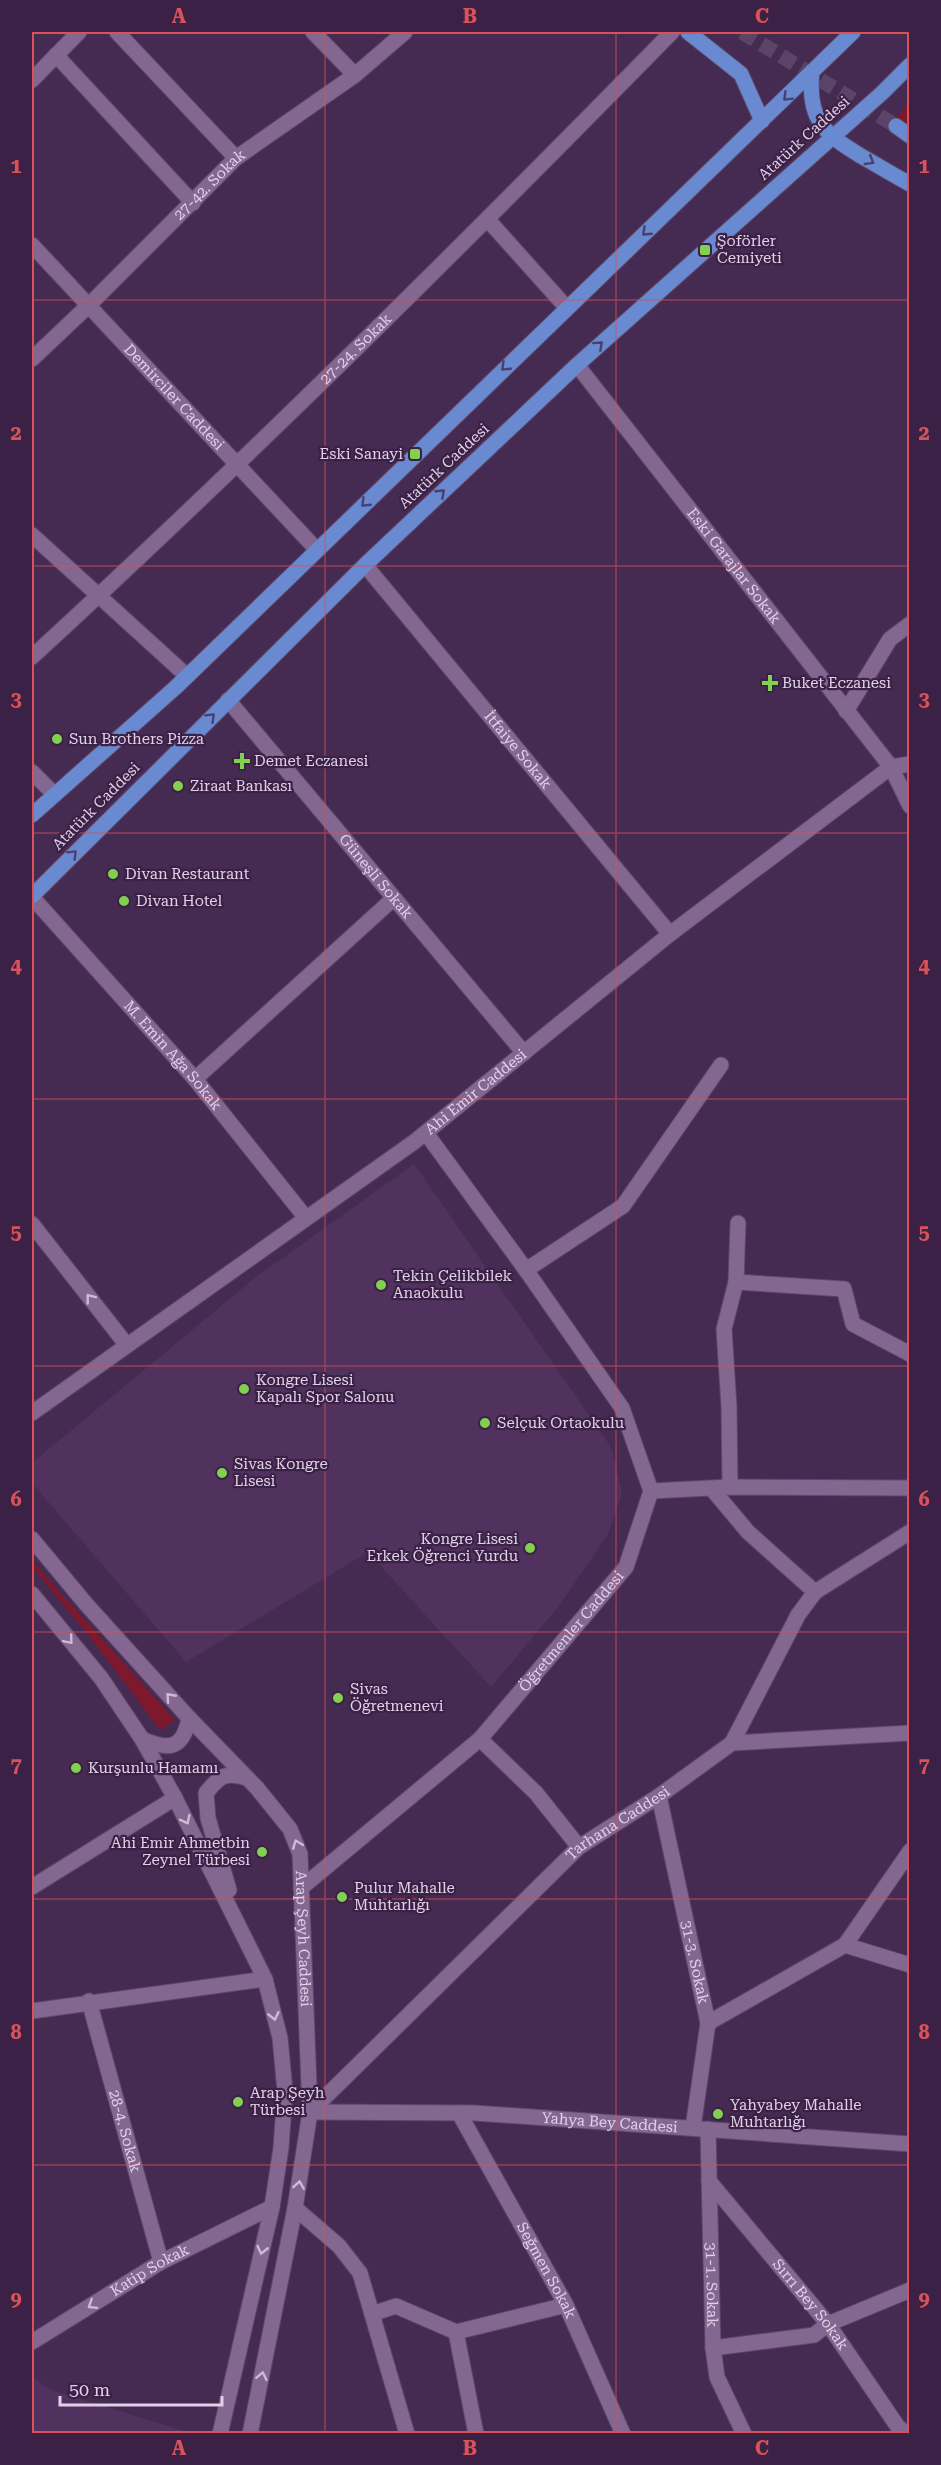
<svg xmlns="http://www.w3.org/2000/svg" width="941" height="2465" font-family="'Roboto Serif',serif">
  <style>
    .built { fill: #51325e }
    .green { fill: #7d182d }
    .lines { fill: none; stroke-linecap: round; stroke-linejoin: round }
    .major-tunnel { stroke: #5c4468; stroke-width: 15; stroke-dasharray: 15 8; stroke-linecap: butt }
    .minor-casing { stroke: #5e4767; stroke-width: 17 }
    .major-casing { stroke: #5e4767; stroke-width: 17 }
    .minor { stroke: #836790; stroke-width: 15 }
    .major { stroke: #6989d0; stroke-width: 15 }
    .oneway { stroke: #49406f }
    .oneway2 { stroke: #cdbbd6 }
    .grid { fill: none; stroke: #d85258; stroke-width: 1.5; stroke-opacity: 0.55 }
    .poi-dot { fill: #82d04f; stroke: #3b2146; stroke-width: 2 }
    .labels { text-anchor: middle; dominant-baseline: central; stroke-width: 4.5; stroke-linejoin: round; paint-order: stroke }
    .street-label { font-size: 15px; fill: #e0d0e8; stroke: #3b2146 }
    .poi-label { font-size: 15px; fill: #e0d0e8; stroke: #3b2146; text-anchor: start }
    .neatline { fill: none; stroke: #d85258; stroke-width: 2 }
    .grid-label { font-size: 20px; text-anchor: middle; font-weight: bold; fill: #d85258 }
  </style>
  <rect width="100%" height="100%" fill="#452b51"/>
  <!-- built -->
  <path class="built" d="M414,1164l197,283 11,46 -15,43 -49,71 -67,80 -123,-135 -182,110 -154,-179v-20l224,-186z
    M32,2377l19,13 140,43h-159z"/>
  <!-- green -->
  <path class="green" d="M909,102v26l-13,-9z
    M32,1561l143,159 -15,10 -73,-97 -55,-66z"/>
  <g class="lines">
    <!-- major-tunnel -->
    <path class="major-tunnel" d="M742,32l154,94"/>
    <defs>
      <g id="minor">
        <path d="M117,32l119,126"/>
        <path d="M313,32l42,43"/>
        <path d="M56,55l137,148"/>
        <path d="M32,80l47,-48"/>
        <path d="M488,220l78,87"/>
        <path id="s1" d="M32,245l285,305"/>
        <path id="s2" d="M32,359l57,-54 147,-147 119,-83 50,-43"/>
        <path id="s3" d="M577,365l314,402 19,39"/>
        <path d="M32,535l155,141"/>
        <path id="s4" d="M365,565l305,369"/>
        <path id="s5" d="M32,657c220,-202 431,-412 640,-625"/>
        <path id="s6" d="M228,700l296,353"/>
        <path d="M846,711l44,-72 20,-15"/>
        <path d="M32,772l22,22"/>
        <path id="s7" d="M32,897l163,182 111,139"/>
        <path d="M195,1079l198,-180"/>
        <path d="M32,1224l94,120"/>
        <path d="M526,1270l97,-64 98,-141"/>
        <path d="M736,1282l108,7 9,35 57,30"/>
        <path id="s8" d="M32,1413l382,-271 256,-208 221,-167 19,-3"/>
        <path d="M730,1487l-1,-80 -5,-78 12,-47 2,-59"/>
        <path d="M712,1489l36,43 67,60"/>
        <path d="M651,1491l79,-4 180,1"/>
        <path id="s9" d="M32,1539l54,65 103,114 68,70 33,41 10,25 10,258 -15,96 -45,226"/>
        <path d="M32,1594l69,84 41,61 33,59 90,181 15,59 5,53 -4,57 -9,59 -52,227"/>
        <path d="M142,1739c27,12 41,10 47,-21"/>
        <path d="M480,1739l56,54 43,54"/>
        <path d="M732,1743l178,-10"/>
        <path id="s10" d="M659,1796l49,227 -15,105"/>
        <path d="M32,1887l143,-89"/>
        <path id="s11" d="M301,1888l179,-149 146,-172 25,-76 -29,-83 -96,-138 -100,-137"/>
        <path d="M229,1890l-21,-72 -2,-25c15,-18 18,-21 41,-15"/>
        <path d="M845,1945l65,20"/>
        <path id="s12" d="M89,2001l72,261"/>
        <path d="M32,2011l233,-32"/>
        <path d="M708,2023l137,-78 65,-94"/>
        <path id="s13" d="M310,2112l269,-265 80,-51 73,-53 66,-128 17,-23 95,-60"/>
        <path id="s14" d="M310,2112l165,1 435,31"/>
        <path id="s15" d="M459,2113l107,192 57,129"/>
        <path id="s16" d="M708,2129l5,219 4,29 27,57"/>
        <path id="s17" d="M709,2181l119,143 70,103 9,7"/>
        <path d="M295,2208l44,38 21,27 47,161"/>
        <path d="M372,2314l24,-8 60,26 20,102"/>
        <path d="M456,2332l110,-27"/>
        <path id="s18" d="M32,2342l129,-80 111,-55"/>
        <path d="M713,2348l101,-13 14,-11 82,-34"/>
      </g>
      <path id="major" d="M688,32l53,42 21,47
        M812,71c-5,48 11,62 49,85 16,9 32,19 49,28
        M896,126l14,10
        M32,815l144,-128 677,-655
        M32,896l333,-331 212,-200 305,-272 28,-28"/>
    </defs>
    <!-- minor casing -->
    <use href="#minor" class="minor-casing"/>
    <!-- major casing -->
    <use href="#major" class="major-casing"/>
    <!-- minor -->
    <use href="#minor" class="minor"/>
    <!-- major -->
    <use href="#major" class="major"/>
  </g>
  <!-- one-way arrows -->
  <defs><path id="oneway-chevron" d="M-2-3.5L2.5 0L-2 3.5" fill="none" stroke-width="1.6" stroke-linecap="round" stroke-linejoin="round" transform="scale(1.5)"/></defs>
  <g class="oneway">
    <use href="#oneway-chevron" transform="translate(787 97) rotate(135)"/>
    <use href="#oneway-chevron" transform="translate(870 161) rotate(31)"/>
    <use href="#oneway-chevron" transform="translate(646 232) rotate(137)"/>
    <use href="#oneway-chevron" transform="translate(599 345) rotate(-42)"/>
    <use href="#oneway-chevron" transform="translate(505 367) rotate(136)"/>
    <use href="#oneway-chevron" transform="translate(441 493) rotate(-43)"/>
    <use href="#oneway-chevron" transform="translate(365 503) rotate(136)"/>
    <use href="#oneway-chevron" transform="translate(211 717) rotate(-45)"/>
    <use href="#oneway-chevron" transform="translate(73 854) rotate(-45)"/>
  </g>
  <g class="oneway2">
    <use href="#oneway-chevron" transform="translate(90 1298) rotate(-128)"/>
    <use href="#oneway-chevron" transform="translate(69 1640) rotate(50)"/>
    <use href="#oneway-chevron" transform="translate(170 1697) rotate(-132)"/>
    <use href="#oneway-chevron" transform="translate(186 1820) rotate(63)"/>
    <use href="#oneway-chevron" transform="translate(297 1844) rotate(-111)"/>
    <use href="#oneway-chevron" transform="translate(274 2016) rotate(77)"/>
    <use href="#oneway-chevron" transform="translate(299 2185) rotate(-81)"/>
    <use href="#oneway-chevron" transform="translate(262 2250) rotate(103)"/>
    <use href="#oneway-chevron" transform="translate(92 2305) rotate(148)"/>
    <use href="#oneway-chevron" transform="translate(262 2376) rotate(-78)"/>
  </g>
  <!-- grid -->
  <path class="grid" d="M325,32v2402M616,32v2402M32,300h878M32,566h878M32,833h878M32,1099h878M32,1366h878M32,1632h878M32,1899h878M32,2165h878"/>
  <!-- markers -->
  <g class="poi-dot">
    <rect x="699" y="244" width="12" height="12" rx="3"/>
    <rect x="409" y="448" width="12" height="12" rx="3"/>
    <path d="M767 674h6v6h6v6h-6v6h-6v-6h-6v-6h6z"/>
    <circle cx="57" cy="739" r="6"/>
    <path d="M239 752h6v6h6v6h-6v6h-6v-6h-6v-6h6z"/>
    <circle cx="178" cy="786" r="6"/>
    <circle cx="113" cy="874" r="6"/>
    <circle cx="124" cy="901" r="6"/>
    <circle cx="381" cy="1285" r="6"/>
    <circle cx="244" cy="1389" r="6"/>
    <circle cx="485" cy="1423" r="6"/>
    <circle cx="222" cy="1473" r="6"/>
    <circle cx="530" cy="1548" r="6"/>
    <circle cx="338" cy="1698" r="6"/>
    <circle cx="76" cy="1768" r="6"/>
    <circle cx="262" cy="1852" r="6"/>
    <circle cx="342" cy="1897" r="6"/>
    <circle cx="238" cy="2102" r="6"/>
    <circle cx="718" cy="2114" r="6"/>
  </g>
  <g class="labels">
    <!-- street labels -->
    <g class="street-label">
      <text transform="translate(804 138) rotate(-42)">Atatürk Caddesi</text>
      <text stroke="none"><textPath href="#s2" startOffset="249">27-42. Sokak</textPath></text>
      <text stroke="none"><textPath href="#s5" startOffset="447">27-24. Sokak</textPath></text>
      <text stroke="none"><textPath href="#s1" startOffset="208">Demirciler Caddesi</textPath></text>
      <text transform="translate(444 466) rotate(-43)">Atatürk Caddesi</text>
      <text stroke="none"><textPath href="#s3" startOffset="255">Eski Garajlar Sokak</textPath></text>
      <text stroke="none"><textPath href="#s4" startOffset="240">İtfaiye Sokak</textPath></text>
      <text transform="translate(96 806) rotate(-45)">Atatürk Caddesi</text>
      <text stroke="none"><textPath href="#s6" startOffset="230">Güneşli Sokak</textPath></text>
      <text stroke="none"><textPath href="#s7" startOffset="212">M. Emin Ağa Sokak</textPath></text>
      <text stroke="none"><textPath href="#s8" startOffset="548">Ahi Emir Caddesi</textPath></text>
      <text stroke="none"><textPath href="#s11" startOffset="374">Öğretmenler Caddesi</textPath></text>
      <text stroke="none"><textPath href="#s13" startOffset="423">Tarhana Caddesi</textPath></text>
      <text stroke="none"><textPath href="#s9" startOffset="500">Arap Şeyh Caddesi</textPath></text>
      <text stroke="none"><textPath href="#s10" startOffset="170">31-3. Sokak</textPath></text>
      <text stroke="none"><textPath href="#s14" startOffset="300">Yahya Bey Caddesi</textPath></text>
      <text stroke="none"><textPath href="#s12" startOffset="135">28-4. Sokak</textPath></text>
      <text stroke="none"><textPath href="#s18" startOffset="138">Katip Sokak</textPath></text>
      <text stroke="none"><textPath href="#s15" startOffset="180">Seğmen Sokak</textPath></text>
      <text stroke="none"><textPath href="#s16" startOffset="156">31-1. Sokak</textPath></text>
      <text stroke="none"><textPath href="#s17" startOffset="160">Sırrı Bey Sokak</textPath></text>
    </g>
    <!-- poi labels -->
    <g class="poi-label">
      <text x="717" y="241">Şoförler<tspan x="717" dy="17">Cemiyeti</tspan></text>
      <text x="403" y="454" text-anchor="end">Eski Sanayi</text>
      <text x="782" y="683">Buket Eczanesi</text>
      <text x="69" y="739">Sun Brothers Pizza</text>
      <text x="254" y="761">Demet Eczanesi</text>
      <text x="190" y="786">Ziraat Bankası</text>
      <text x="125" y="874">Divan Restaurant</text>
      <text x="136" y="901">Divan Hotel</text>
      <text x="393" y="1276">Tekin Çelikbilek<tspan x="393" dy="17">Anaokulu</tspan></text>
      <text x="256" y="1380">Kongre Lisesi<tspan x="256" dy="17">Kapalı Spor Salonu</tspan></text>
      <text x="497" y="1423">Selçuk Ortaokulu</text>
      <text x="234" y="1464">Sivas Kongre<tspan x="234" dy="17">Lisesi</tspan></text>
      <text x="518" y="1539" text-anchor="end">Kongre Lisesi<tspan x="518" dy="17">Erkek Öğrenci Yurdu</tspan></text>
      <text x="350" y="1689">Sivas<tspan x="350" dy="17">Öğretmenevi</tspan></text>
      <text x="88" y="1768">Kurşunlu Hamamı</text>
      <text x="250" y="1843" text-anchor="end">Ahi Emir Ahmetbin<tspan x="250" dy="17">Zeynel Türbesi</tspan></text>
      <text x="354" y="1888">Pulur Mahalle<tspan x="354" dy="17">Muhtarlığı</tspan></text>
      <text x="250" y="2093">Arap Şeyh<tspan x="250" dy="17">Türbesi</tspan></text>
      <text x="730" y="2105">Yahyabey Mahalle<tspan x="730" dy="17">Muhtarlığı</tspan></text>
    </g>
  </g>
  <!-- border -->
  <rect width="941" height="2465" fill="none" stroke="#3b2146" stroke-width="66"/>
  <!-- scale -->
  <path d="M60 2396v9h162v-9" fill="none" stroke="#e0d0e8" stroke-width="3"/>
  <text x="69" y="2396" font-size="18" fill="#e0d0e8" stroke="#3b2146" stroke-width="4.5" paint-order="stroke">50 m</text>
  <rect x="33" y="33" width="875" height="2399" class="neatline"/>
  <g class="grid-label">
    <text x="179" y="23">A</text>
    <text x="470" y="23">B</text>
    <text x="762" y="23">C</text>
    <text x="16" y="173">1</text>
    <text x="924" y="173">1</text>
    <text x="16" y="440">2</text>
    <text x="924" y="440">2</text>
    <text x="16" y="706">3</text>
    <text x="924" y="706">3</text>
    <text x="16" y="973">4</text>
    <text x="924" y="973">4</text>
    <text x="16" y="1239">5</text>
    <text x="924" y="1239">5</text>
    <text x="16" y="1506">6</text>
    <text x="924" y="1506">6</text>
    <text x="16" y="1772">7</text>
    <text x="924" y="1772">7</text>
    <text x="16" y="2039">8</text>
    <text x="924" y="2039">8</text>
    <text x="16" y="2306">9</text>
    <text x="924" y="2306">9</text>
    <text x="179" y="2455">A</text>
    <text x="470" y="2455">B</text>
    <text x="762" y="2455">C</text>
  </g>
</svg>
